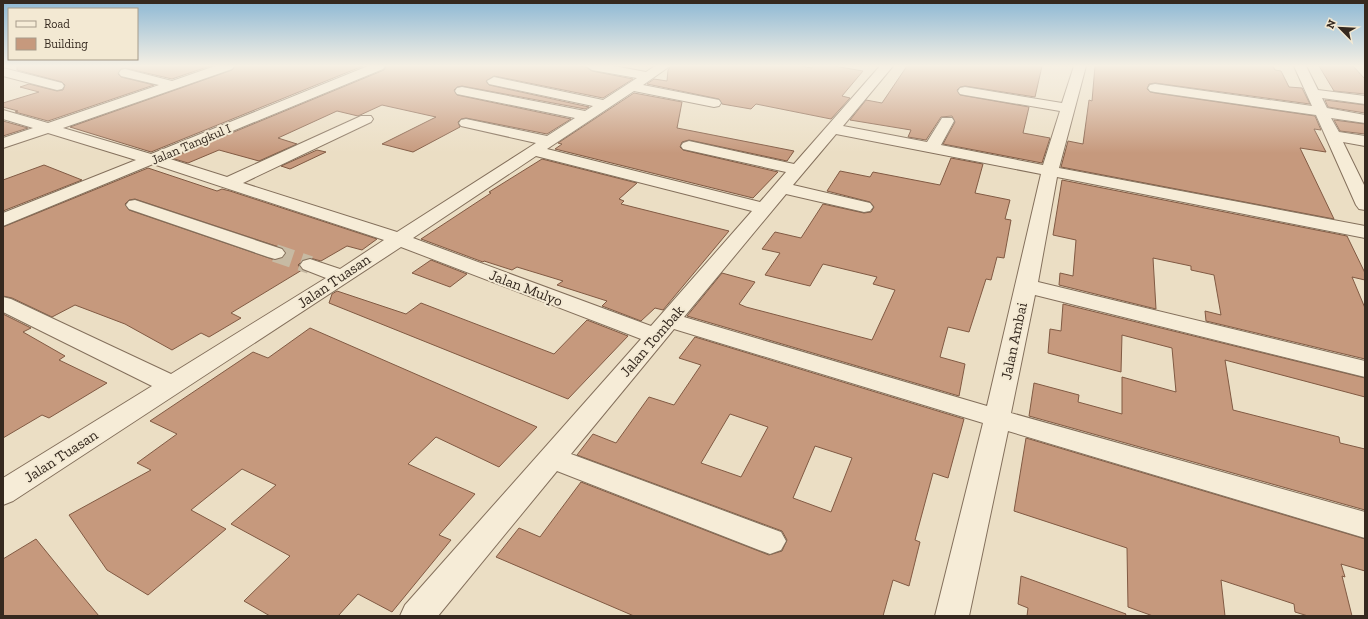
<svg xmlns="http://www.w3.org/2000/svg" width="1368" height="619" font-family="'Zilla Slab',serif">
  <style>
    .building { fill: #c6997d; stroke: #815a43; fill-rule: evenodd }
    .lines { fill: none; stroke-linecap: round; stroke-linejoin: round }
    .minor-tunnel { stroke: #c7baa3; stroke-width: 18; stroke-dasharray: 18 9; stroke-linecap: butt }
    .minor-casing { stroke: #84705c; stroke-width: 2 }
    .minor { fill: #f6ecd7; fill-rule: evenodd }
    .labels { text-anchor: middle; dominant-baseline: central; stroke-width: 4; stroke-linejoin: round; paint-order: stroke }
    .far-street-label { font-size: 13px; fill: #35291f; stroke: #f3e9d3 }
    .street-label { font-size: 15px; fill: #35291f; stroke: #f3e9d3 }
  </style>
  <rect width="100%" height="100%" fill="#ebdec4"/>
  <!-- building -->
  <path class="building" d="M17,66h193l-38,13 -47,-11 -4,1 -3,5 3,3 33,8 -106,36 -33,-9 3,-1 -15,-4v-4l36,-11 -19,-5 9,-3 28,7 6,-1 2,-5 -3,-3 -45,-12z
    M235,66h128l-212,86 -81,-25 162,-57z
    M386,66h192l8,1 6,4 41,8 -30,19 -109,-22 -8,5 3,4 100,22 -4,2 -123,-23 -5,1 -3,3 3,5 114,24 -24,15 -81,-16 -5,1 -3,3 2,5 -47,25 -31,-8 54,-27 -54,-12 -24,11 -21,-5 -59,27 19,6 -38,17 -40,-11 -31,13 -17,-5 213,-88z
    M671,66h130l11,2 1,-2h21l29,5 -21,25 8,2 -19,21 -75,-15 -5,5 -29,-5 -3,-5 -72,-15 7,-5 13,2 1,-11z
    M907,66h135l-7,31 -70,-11 -5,1 -3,3 3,5 69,12 -6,26 27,5 -8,25 -99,-19 12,-22 -3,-6 -11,1 -15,23 -18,-3 3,-7 -61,-10 16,-20 16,3z
    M1095,66h178l2,4 6,1 8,16 13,1 8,16 -155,-21 -6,1 -2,5 3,3 5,1 160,23 6,14 -7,-1 12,23 -26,-4 34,71 -273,-52 7,-26 15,3 6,-44 3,1z
    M1319,66h34l12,13v15l-31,-3z
    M634,93l48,9 -5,26 117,23 -7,10 -98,-21 -7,2 -2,5 3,3 95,22 -25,26 -198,-49 7,-5 -4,-1z
    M1325,100l40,5v8l-37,-6z
    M1334,120l31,4v10l-25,-3z
    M3,121l25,7 -25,8z
    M317,150l9,2 -36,17 -9,-3z
    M951,158l32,6 -8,29 35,7 -5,19 6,1 -7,38 -7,-1 -6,23 -5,-1 -17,53 -21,-5 -8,30 25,7 -6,32 -272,-80 35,-43 33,9 -16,22 7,3 126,33 23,-50 -22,-6 4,-7 -54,-13 -13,22 -45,-11 15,-22 -18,-4 13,-17 26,6 22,-34 41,9 7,-1 3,-5 -4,-5 -43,-11 13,-20 30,6 3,-5 67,13z
    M542,159l95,24 -18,16 5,2 -3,3 108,27 -66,79 -8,-2 -14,13 -39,-15 5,-5 -50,-16 6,-4 -46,-14 -5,3 -28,-9 -1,1 -62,-23 70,-46 -2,-1z
    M44,165l38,15 -79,31v-31z
    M148,168l69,23 5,-2 8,2 147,48 -15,11 -15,-4 -26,15 -11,-3 -7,2 -5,5 4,5 -71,43 10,5 -32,19 -8,-4 -29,17 -47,-26 -50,-19 -23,12 -40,-19 -9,-2v-69zM135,199l147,49 4,6 -4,4 -7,2 -146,-50 -4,-6 4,-4z
    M1062,180l285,56 18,37v7l-13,-3 13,31v51l-159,-38 -1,-10 16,4 -7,-40 -23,-5v-4l-38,-8 3,51 -97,-24 1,-12 13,3 3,-36 -23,-5z
    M431,260l36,14 -17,13 -38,-14z
    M337,291l69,23 15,-11 133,51 33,-34 41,16 -60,63 -239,-96 3,-9z
    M1063,304l302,74v19l-140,-37 8,50 106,27 1,6 25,6v61l-336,-94 5,-33 45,12 -1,7 44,12v-37l54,15 -4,-44 -50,-13 -1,37 -73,-19 2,-24 11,2z
    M3,314l28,14 -8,4 42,24 -6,4 48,23 -58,35 -7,-3 -39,23z
    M310,328l227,99 -38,40 -63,-30 -28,27 67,30 -36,41 12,5 -59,72 -34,-18 -20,22h-68l-26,-15 46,-45 -59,-32 45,-39 -34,-16 -51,41 35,19 -78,66 -41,-25 -38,-55 82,-45 -14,-7 40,-29 -27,-13 103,-69 15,6z
    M695,337l269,82 -16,59 -15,-5 -18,67 5,2 -11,44 -16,-6 -10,36h-249l-138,-59 23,-29 21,9 41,-55 188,73 13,-4 5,-11 -5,-9 -205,-76 16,-21 23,9 33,-46 25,8 27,-40 -22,-7zM730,414l38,13 -27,50 -40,-14zM815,446l37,12 -21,54 -38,-14z
    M1026,438l339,101v32l-24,-7 4,13 -3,-1 10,40h-44l-13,-4 -1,-8 -73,-24 4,36h-72l-25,-9 -1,-59 -113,-37z
    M36,539l43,53 20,24h-96v-57z
    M1021,576l105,38 -1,2h-98l1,-8 -10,-4z"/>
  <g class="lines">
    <!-- minor-tunnel -->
    <path class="minor-tunnel" d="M275,253l35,12"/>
    <defs>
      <path id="minor" d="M215,66h19l-2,3 -169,59 88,26 217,-88h17l-2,3 -216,89 60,19 134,-61h10l2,3 -2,3 -128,61 154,49 139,-89 -75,-17 -2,-3 2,-3 5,-1 81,17 28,-18 -118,-24 -2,-3 2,-3 5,-1 123,24 8,-5 -104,-22 -2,-3 7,-4 109,23 34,-22 -45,-8 -6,-4h28l32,6 9,-6h15l-27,19 76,15 2,3 -2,3 -5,1 -80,-16 -87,58 213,53 26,-30 -103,-23 -2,-3 2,-3 6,-2 105,23 86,-98h13l-50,60 84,16 15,-24h10l2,3 -13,24 102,20 17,-54 -95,-16 -5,-1 -2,-3 2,-3 5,-1 97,16 12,-37h12l-27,102 306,58v12l-308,-61 -19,105 327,79v16l-330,-82 -24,118 354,99v26l-357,-107 -39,185h-34l48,-193 -309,-94 -103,125 210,78 5,9 -5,9 -11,4 -11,-4 -202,-79 -119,145h-38l5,-11 236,-266 -240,-92 -388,254 -10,4v-27l149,-92 -149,-74v-15l8,2 160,75 155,-96 -23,-9 -3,-4 3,-4 7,-2 30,10 44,-29 -231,-76 -150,62v-13l133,-53 -88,-27 -45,15v-10l30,-10 -30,-9v-9l45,13 111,-38 -38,-9 -2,-3 2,-3 4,-1 47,12zM836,134l205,40 -54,232 -303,-89 102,-123 78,18 6,-1 3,-4 -3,-4 -77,-18zM536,156l216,55 -101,115 -238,-88z
        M1294,66h12l12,24 47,6v8l-43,-6 5,10 38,7v8l-34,-5 8,14 26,4v10l-22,-4 22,45v23l-6,-1 -3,-4 -40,-90 -161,-23 -5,-1 -2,-3 2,-3 5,-1 157,22z
        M3,68l59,15 2,3 -2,3 -5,1 -54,-14z
        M135,200l147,49 3,4 -3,4 -7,2 -7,-2 -139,-48 -3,-4 3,-4z"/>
    </defs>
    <!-- minor casing -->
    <use href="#minor" class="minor-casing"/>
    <!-- minor -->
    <use href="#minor" class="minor"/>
  </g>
  <!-- sky -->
  <linearGradient id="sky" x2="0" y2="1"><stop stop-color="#8db8d4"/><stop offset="0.43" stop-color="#f6f0e4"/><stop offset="1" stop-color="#f6f0e4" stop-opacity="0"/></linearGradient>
  <rect width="1368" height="153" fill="url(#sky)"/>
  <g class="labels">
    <!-- far-street labels -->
    <g class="far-street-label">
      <text transform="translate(191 144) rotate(-23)">Jalan Tangkul I</text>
    </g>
    <!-- street labels -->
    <g class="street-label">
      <text transform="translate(334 281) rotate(-34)">Jalan Tuasan</text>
      <text transform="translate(526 288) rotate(21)">Jalan Mulyo</text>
      <text transform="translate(652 341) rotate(-49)">Jalan Tombak</text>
      <text transform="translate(1014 341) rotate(-78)">Jalan Ambai</text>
      <text transform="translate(61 456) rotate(-33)">Jalan Tuasan</text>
    </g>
  </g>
  <!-- border -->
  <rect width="1368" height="619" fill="none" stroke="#35291f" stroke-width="8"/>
  <!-- legend -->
  <rect x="8" y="8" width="130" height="52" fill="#f3e9d3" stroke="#a79c8b"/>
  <rect x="16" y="21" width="20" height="6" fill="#f6ecd7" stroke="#a79c8b"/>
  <text x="44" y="28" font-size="12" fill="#35291f">Road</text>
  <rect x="16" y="38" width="20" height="12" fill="#c6997d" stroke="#a79c8b"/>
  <text x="44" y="48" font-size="12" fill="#35291f">Building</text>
  <!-- north arrow -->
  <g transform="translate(1340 28) rotate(294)" stroke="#f3e9d3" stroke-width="3" paint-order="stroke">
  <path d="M0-3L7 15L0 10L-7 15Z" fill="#35291f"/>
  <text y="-6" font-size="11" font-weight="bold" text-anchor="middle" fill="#35291f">N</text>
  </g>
</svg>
